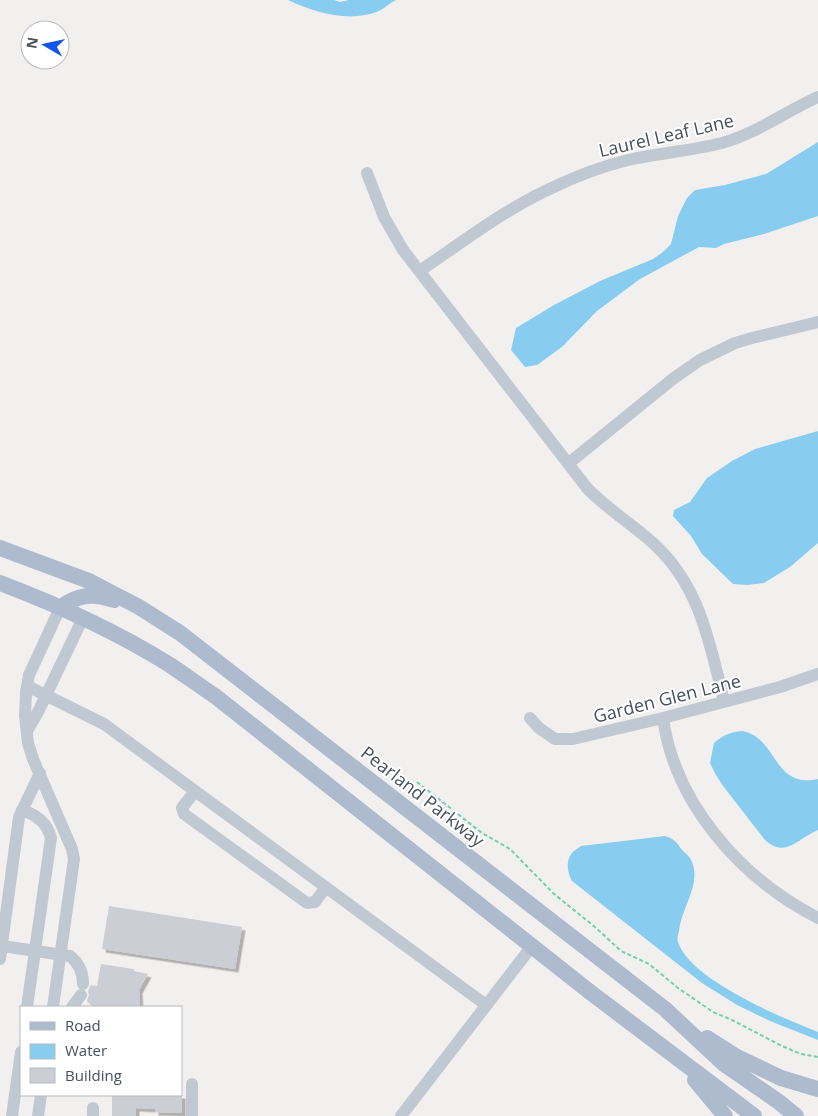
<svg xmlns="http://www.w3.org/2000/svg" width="818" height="1116" font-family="'Open Sans',sans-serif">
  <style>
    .water { fill: #88cdef }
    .building { fill: #cbced5; filter: url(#shadow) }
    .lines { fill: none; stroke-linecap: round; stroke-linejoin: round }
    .path { stroke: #73d0ae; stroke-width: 2; stroke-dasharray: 4 2.5; stroke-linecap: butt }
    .minor { stroke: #c0c8d2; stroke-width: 12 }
    .major { stroke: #aebbcf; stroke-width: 16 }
    .labels { text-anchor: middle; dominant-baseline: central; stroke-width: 4; stroke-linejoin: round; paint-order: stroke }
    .street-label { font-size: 18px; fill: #47505e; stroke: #fff }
  </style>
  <defs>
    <filter id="shadow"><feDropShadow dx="3.5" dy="3.5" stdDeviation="0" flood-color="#0004"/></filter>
  </defs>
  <rect width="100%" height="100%" fill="#f2f0ef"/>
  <!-- water -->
  <path class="water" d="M288,0h46l6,2 9,-2h47c-6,3 -11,8 -17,11 -29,12 -64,2 -91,-11z
    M818,142v74l-54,18 -40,10 -8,4 -17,-1 -59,32 -43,32 -35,36 -25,18 -12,2 -14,-17 5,-22 38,-23 46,-24 53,-22 10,-7 8,-8 7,-28 9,-18 8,-8 30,-5 41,-11z
    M818,431v112l-28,24 -26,16 -17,2 -14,-1 -31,-30 -11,-18 -18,-20 1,-6 16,-8 17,-24 25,-17 23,-12z
    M742,731c36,6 30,58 76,48v51c-20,8 -32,29 -53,10l-42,-54 -7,-11 -6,-12 4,-20c9,-8 16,-11 28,-12z
    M665,836c10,3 11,6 17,14 3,3 6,5 8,8 14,24 -9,49 -11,73 -1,3 -2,8 -1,11 12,38 105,76 140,90v8l-48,-19 -33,-16 -35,-22 -130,-102c-5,-9 -7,-22 2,-30 2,-2 5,-3 7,-5z"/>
  <!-- building -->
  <path class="building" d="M109,906l133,21 -7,42 -133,-20z
    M101,964l33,5v2l14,3 -9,16 1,17h-47l-6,-6 2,-6 -1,-4 3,-6 6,1z
    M112,1095h70v18l-27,-1v-3l-19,-1v8h-24z"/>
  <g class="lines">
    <!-- path -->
    <path class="path" d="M417,782l65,51 28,16 44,45 41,33 26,24 28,13 29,24 35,24 17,7 52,27 19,8 17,3"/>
    <!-- minor -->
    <path class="minor" d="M367,173l17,44 19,33 184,238c20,21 45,36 67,56 46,42 56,100 70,157
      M421,270c43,-29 87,-63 135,-84 23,-11 48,-20 72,-26 31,-7 63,-9 94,-17 35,-10 63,-31 96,-46
      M569,463l105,-85 26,-18 35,-17 17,-5 66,-16
      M27,686l77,38 382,281
      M530,718l9,10 16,11h18l90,-21 117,-31 38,-13
      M663,718c12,87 79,161 155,200
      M27,731l11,-19 45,-94
      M195,791l-13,17 2,6 123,89 8,-1 11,-15
      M22,810c14,5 25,12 29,28l-24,169
      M2,946l68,10c9,7 13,16 13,28
      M0,959l19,-142 21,-44
      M53,1007l21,-148 -2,-10 -39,-90 -5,-16 -3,-27 1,-24 3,-17 31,-67
      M72,1007l9,-12
      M192,1084v32
      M93,1108v8
      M12,1116l9,-64
      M38,1116l3,-21
      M401,1116l131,-170"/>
    <!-- major -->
    <path class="major" d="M0,548l89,33 50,26 41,26 485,376 59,55 55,38 17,14
      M0,583c58,22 117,49 170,82 15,10 30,21 45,31l375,296 164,124
      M60,608c18,-14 33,-15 54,-8
      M707,1038l30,19 44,21 37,11
      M695,1080l30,36"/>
  </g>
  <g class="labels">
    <!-- street labels -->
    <g class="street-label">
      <text transform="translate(666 135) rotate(-13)">Laurel Leaf Lane</text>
      <text transform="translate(667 698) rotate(-14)">Garden Glen Lane</text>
      <text transform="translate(423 796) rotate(38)">Pearland Parkway</text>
    </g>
  </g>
  <!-- legend -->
  <rect x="20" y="1006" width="162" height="90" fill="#ffffff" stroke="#b5b9bf"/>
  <rect x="30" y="1022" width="25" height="8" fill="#aebbcf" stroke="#b5b9bf"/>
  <text x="65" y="1031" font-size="15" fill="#47505e">Road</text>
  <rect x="30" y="1044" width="25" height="15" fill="#88cdef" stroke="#b5b9bf"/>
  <text x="65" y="1056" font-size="15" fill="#47505e">Water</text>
  <rect x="30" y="1068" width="25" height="15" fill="#cbced5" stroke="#b5b9bf"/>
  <text x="65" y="1081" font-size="15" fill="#47505e">Building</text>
  <!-- north arrow -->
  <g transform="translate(45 45) rotate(279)"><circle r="24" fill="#ffffff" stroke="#b5b9bf"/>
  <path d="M0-4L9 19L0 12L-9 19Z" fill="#1256e9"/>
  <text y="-8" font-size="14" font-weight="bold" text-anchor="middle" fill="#47505e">N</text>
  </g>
</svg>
